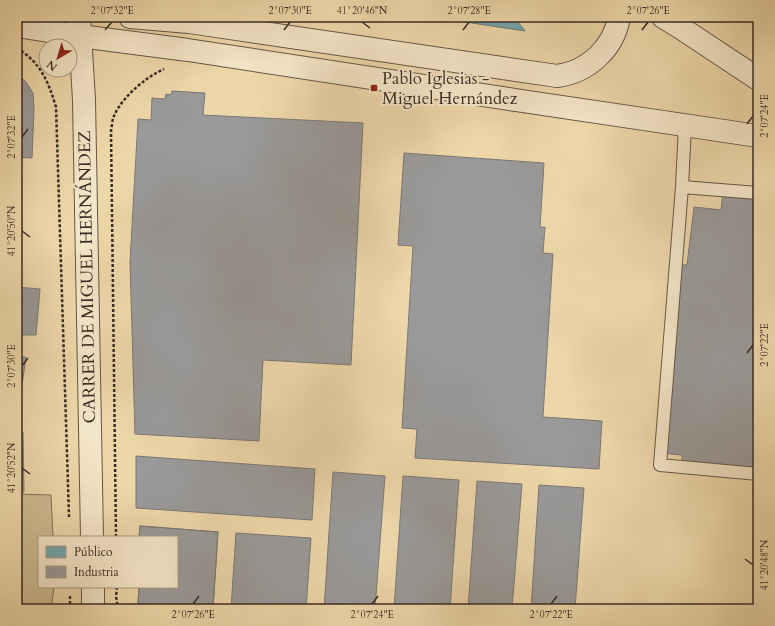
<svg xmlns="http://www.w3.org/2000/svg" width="775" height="626" font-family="Cardo,serif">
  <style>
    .green { fill: #ceba92; stroke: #84725b }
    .public { fill: #76a5af; stroke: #648085 }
    .industry { fill: #999; stroke: #7c7876 }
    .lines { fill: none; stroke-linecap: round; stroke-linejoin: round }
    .service-casing { stroke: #665645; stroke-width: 14 }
    .minor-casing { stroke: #665645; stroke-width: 24 }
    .tertiary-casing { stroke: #665645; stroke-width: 24 }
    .path { stroke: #392b24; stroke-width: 2.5; stroke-dasharray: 3 2; stroke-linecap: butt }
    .service { stroke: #f3e5c7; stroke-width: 12 }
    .minor { stroke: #f3e5c7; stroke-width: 22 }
    .tertiary { stroke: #f3e5c7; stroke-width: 22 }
    .ticks { fill: none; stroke: #392b24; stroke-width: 1.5 }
    .poi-dot { fill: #8f2418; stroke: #f3e5c7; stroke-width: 1.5 }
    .labels { text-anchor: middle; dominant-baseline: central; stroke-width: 4; stroke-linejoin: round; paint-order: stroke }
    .poi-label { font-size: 17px; fill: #392b24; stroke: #f3e5c7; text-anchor: start }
    .street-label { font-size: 17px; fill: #392b24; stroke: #f3e5c7 }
    .neatline { fill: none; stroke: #392b24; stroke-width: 1.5 }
    .ticks-label { font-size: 10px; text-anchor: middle; fill: #392b24 }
  </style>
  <rect width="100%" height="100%" fill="#edd7a9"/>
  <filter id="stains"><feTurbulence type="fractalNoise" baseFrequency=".005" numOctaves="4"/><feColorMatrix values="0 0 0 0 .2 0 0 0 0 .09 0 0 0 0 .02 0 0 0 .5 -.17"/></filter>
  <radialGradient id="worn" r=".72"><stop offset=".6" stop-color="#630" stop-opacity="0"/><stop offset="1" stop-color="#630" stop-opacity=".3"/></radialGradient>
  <!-- green -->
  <path class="green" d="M17,494l34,1 2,42h-14v50h15l-2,15 -2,7h-33z"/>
  <!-- public -->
  <path class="public" d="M432,17h82l11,14z"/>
  <!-- industry -->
  <path class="industry" d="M17,74l9,8 7,11 1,16 -2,49 -15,-1z
    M172,91l33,2 -2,22 160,8 -12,242 -88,-5 -4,81 -124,-7 -5,-172 8,-143 13,1 1,-22 13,1 1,-5 5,1z
    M404,153l140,10 -4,64h5l-2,26 10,1 -10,163 59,4 -3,48 -184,-11 2,-29 -15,-1 11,-182 -15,-1z
    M17,172h3l-1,67h-2z
    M723,191l35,4v284l-76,-11v-13l-24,-2 22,-188h7l7,-58 27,3z
    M17,287l23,2 -4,46h-19z
    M17,357h9l-7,49h-2z
    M17,432h6l1,60 -7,-1z
    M136,456l179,13 -3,51 -176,-12z
    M333,472l52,4 -10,133h-51z
    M403,476l56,4 -9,129h-56z
    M477,481l45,3 -10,125h-44z
    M539,485l45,3 -9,121h-44z
    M140,526l78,6 -5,77h-70l-1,-5 -4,-1 1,-16h38v-50h-38z
    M140,526l78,6 -5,77h-70l-1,-5 -4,-1 1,-16h38v-50h-38z
    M236,533l75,5 -5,71h-75z"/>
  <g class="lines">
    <defs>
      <path id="service" d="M682,187l3,-62
        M758,193l-76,-6 -22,278 98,9"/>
      <path id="minor" d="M79,17l5,83 8,437
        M130,17l59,5 368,54c31,-4 57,-28 62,-59
        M17,26l63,10 108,14 334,51 236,35
        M93,609v-22"/>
      <path id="tertiary" d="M663,17l18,11 77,51"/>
    </defs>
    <!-- service casing -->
    <use href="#service" class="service-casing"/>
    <!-- minor casing -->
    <use href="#minor" class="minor-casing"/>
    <!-- tertiary casing -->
    <use href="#tertiary" class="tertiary-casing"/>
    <!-- path -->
    <path class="path" d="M17,48c24,15 31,33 39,59l13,410
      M116,537l-5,-406c1,-5 1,-11 3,-15 8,-19 32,-39 50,-47
      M117,587l-1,9 2,13
      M70,609v-13"/>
    <!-- service -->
    <use href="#service" class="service"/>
    <!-- minor -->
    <use href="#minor" class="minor"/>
    <!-- tertiary -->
    <use href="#tertiary" class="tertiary"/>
  </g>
  <!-- ticks -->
  <path class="ticks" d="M362,22l8,6M105,30l7,-8M284,30l6,-8M463,30l6,-8M642,30l6,-8M747,124l6,-8M22,137l6,-8M22,231l8,6M747,353l6,-8M22,366l6,-8M22,468l8,6M745,559l8,6M193,604l6,-8M372,604l6,-8M551,604l6,-8"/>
  <!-- markers -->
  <rect class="poi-dot" x="370" y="84" width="8" height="8" rx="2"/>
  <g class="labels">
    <!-- poi labels -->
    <g class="poi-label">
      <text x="382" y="78">Pablo Iglesias -<tspan x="382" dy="20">Miguel Hernández</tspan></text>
    </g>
    <!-- street labels -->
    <g class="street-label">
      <text transform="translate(87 277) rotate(-91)">CARRER DE MIGUEL HERNÁNDEZ</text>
    </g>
  </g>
  <!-- margin -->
  <rect width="775" height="626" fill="none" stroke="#edd7a9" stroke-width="44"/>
  <!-- legend -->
  <rect x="38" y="536" width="140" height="52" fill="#f3e5c7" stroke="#a99b86"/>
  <rect x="46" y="546" width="20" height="12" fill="#76a5af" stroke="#a99b86"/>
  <text x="74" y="556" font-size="12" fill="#392b24">Público</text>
  <rect x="46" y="566" width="20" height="12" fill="#999999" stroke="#a99b86"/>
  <text x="74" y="576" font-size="12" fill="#392b24">Industria</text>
  <!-- north arrow -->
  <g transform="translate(58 58) rotate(218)"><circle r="19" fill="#f3e5c7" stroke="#a99b86"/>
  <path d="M0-3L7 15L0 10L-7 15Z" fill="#8f2418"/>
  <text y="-6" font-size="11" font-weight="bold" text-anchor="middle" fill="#392b24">N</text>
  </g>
  <rect x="22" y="22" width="731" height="582" class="neatline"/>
  <g class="ticks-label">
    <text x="112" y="14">2°07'32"E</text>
    <text x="290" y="14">2°07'30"E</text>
    <text x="362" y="14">41°20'46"N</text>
    <text x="469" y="14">2°07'28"E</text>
    <text x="648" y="14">2°07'26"E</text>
    <text transform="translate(764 116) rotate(-90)" y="4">2°07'24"E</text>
    <text transform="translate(11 137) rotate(-90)" y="4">2°07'32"E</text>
    <text transform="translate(11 231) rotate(-90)" y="4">41°20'50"N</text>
    <text transform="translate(764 345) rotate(-90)" y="4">2°07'22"E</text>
    <text transform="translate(11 366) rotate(-90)" y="4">2°07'30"E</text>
    <text transform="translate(11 468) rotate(-90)" y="4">41°20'52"N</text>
    <text transform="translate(764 565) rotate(-90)" y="4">41°20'48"N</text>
    <text x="193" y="618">2°07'26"E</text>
    <text x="372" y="618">2°07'24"E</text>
    <text x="551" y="618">2°07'22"E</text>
  </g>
  <rect width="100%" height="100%" filter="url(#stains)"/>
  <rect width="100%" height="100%" fill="url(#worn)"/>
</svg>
